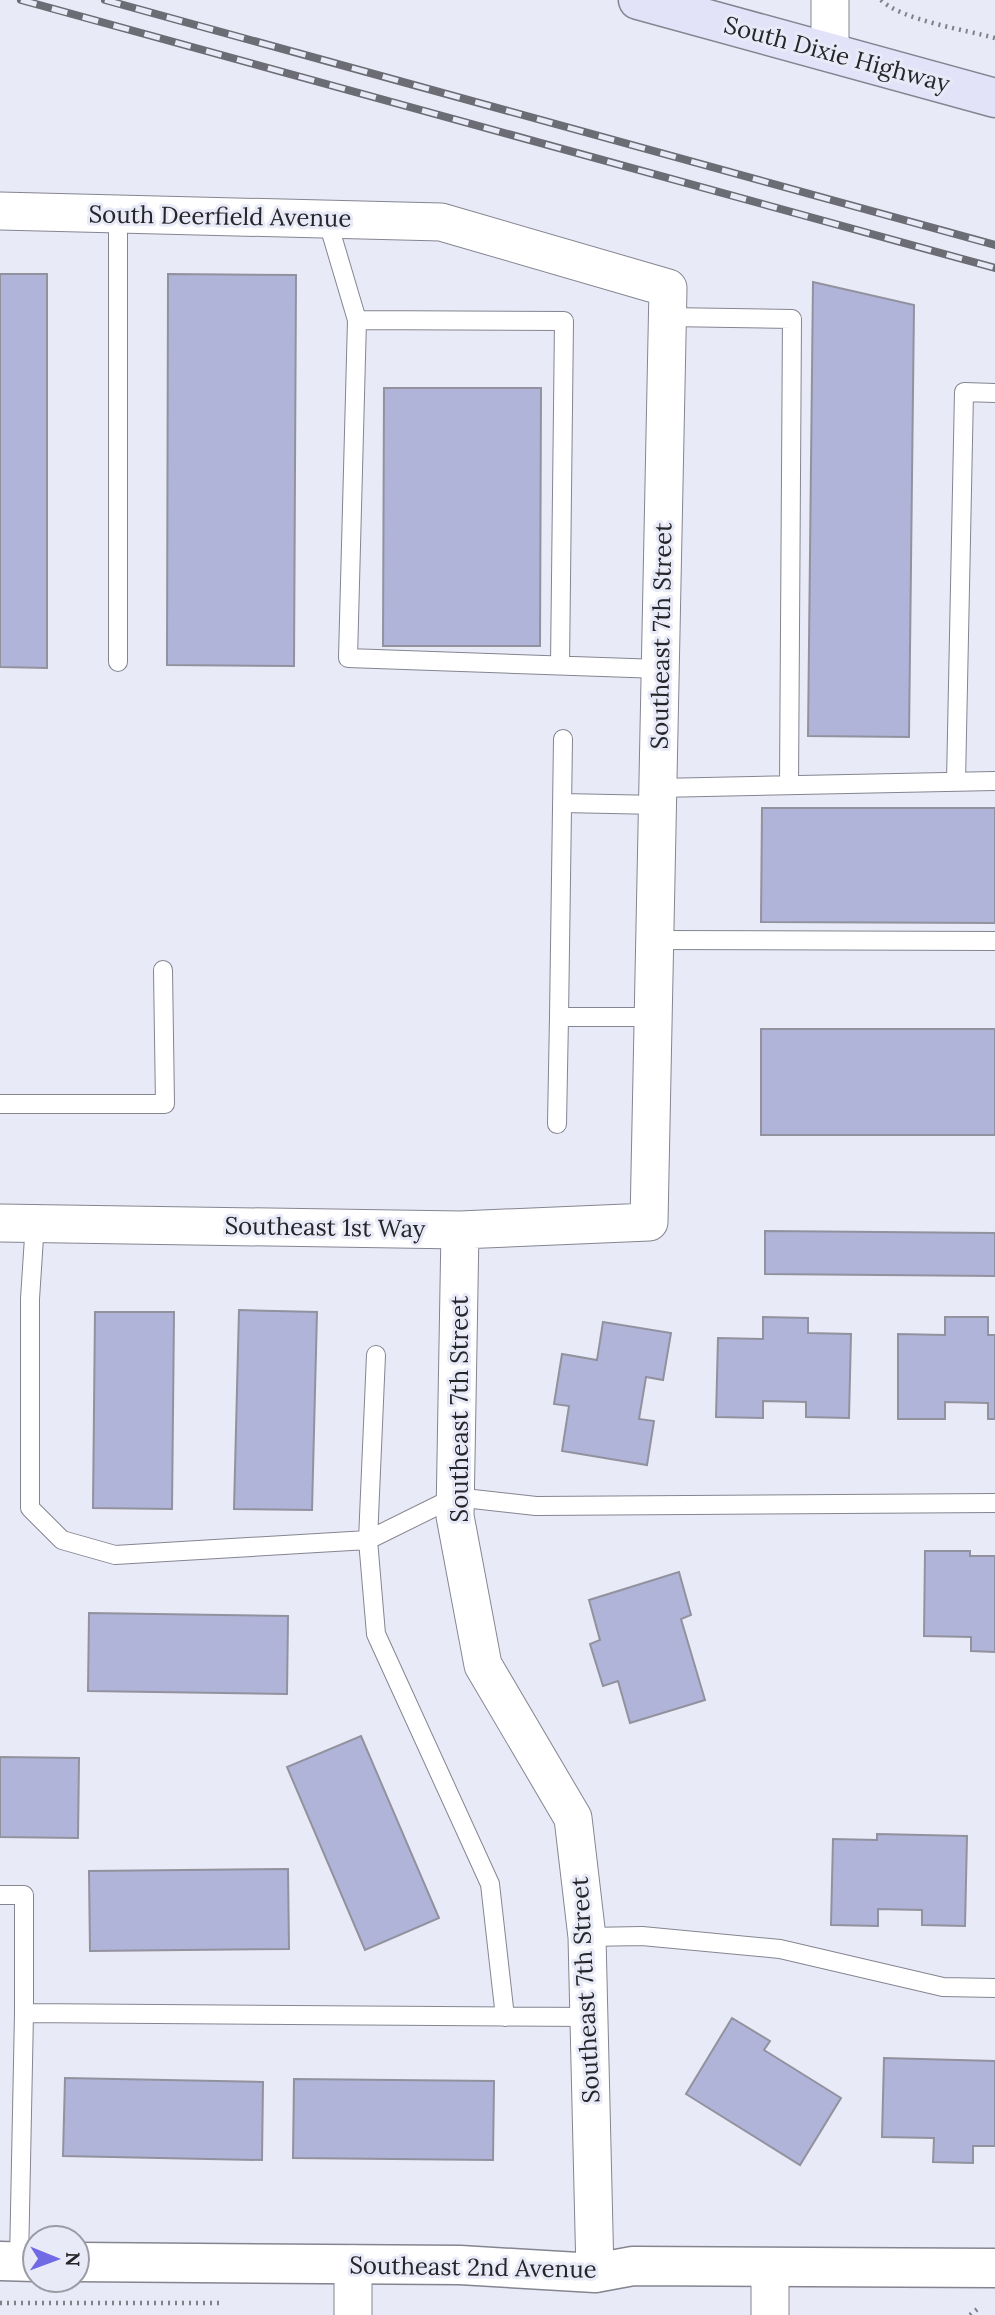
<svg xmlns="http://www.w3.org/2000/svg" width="995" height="2315" font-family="Lora,serif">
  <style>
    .building { fill: #b1b4d9; stroke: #91929e; stroke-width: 2 }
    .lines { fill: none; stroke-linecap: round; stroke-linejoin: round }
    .service-casing { stroke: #848591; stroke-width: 20 }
    .minor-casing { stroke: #848591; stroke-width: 39 }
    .tertiary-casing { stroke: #848591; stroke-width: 41 }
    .secondary-casing { stroke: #848591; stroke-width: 41 }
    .path { stroke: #808089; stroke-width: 4.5; stroke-dasharray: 2 5; stroke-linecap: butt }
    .service { stroke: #fff; stroke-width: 18 }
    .minor { stroke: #fff; stroke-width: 37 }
    .tertiary { stroke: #fff; stroke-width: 38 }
    .secondary { stroke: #e2e3f9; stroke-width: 38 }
    .rail-casing { stroke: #6b6c74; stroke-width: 8 }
    .rail { stroke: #e9eaf7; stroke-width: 5; stroke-dasharray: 16; stroke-linecap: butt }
    .labels { text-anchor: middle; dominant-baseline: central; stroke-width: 6; stroke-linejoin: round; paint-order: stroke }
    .street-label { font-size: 24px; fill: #25252a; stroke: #e9eaf7 }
  </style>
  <rect width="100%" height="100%" fill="#e9eaf7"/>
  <!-- building -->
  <path class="building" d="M0,274h47v394l-47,-1z
    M168,274l128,1 -2,391 -127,-1z
    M813,282l101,23 -5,432 -101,-1z
    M384,388h157l-1,258h-157z
    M762,808h233v115l-234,-1z
    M761,1029h234v106h-234z
    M765,1231l230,2v43l-230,-2z
    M239,1310l78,2 -5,198 -78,-1z
    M95,1312h79l-2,197 -79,-1z
    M763,1317l45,1v15l43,1 -2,84 -43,-1v-15l-43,-1v17l-47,-1 2,-79 45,1z
    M945,1317h43v18h7v84h-7v-16l-43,-1v17h-47v-85l47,1z
    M603,1322l68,11 -8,47 -17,-3 -7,42 15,2 -7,44 -85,-14 7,-45 -15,-2 8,-50 35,6z
    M925,1551h45v5h25v96l-24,-1v-14l-47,-1z
    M679,1572l12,43 -10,4 24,81 -75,23 -12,-42 -15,5 -13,-42 10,-4 -11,-40z
    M89,1613l199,3 -1,78 -199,-3z
    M361,1736l78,182 -74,32 -78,-183z
    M0,1757l79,1 -1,80 -78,-1z
    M877,1834l90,2 -2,90 -43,-1v-15l-44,-1v17l-47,-1 2,-86 44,1z
    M288,1869l1,80 -199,2 -1,-80z
    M732,2018l38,23 -6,9 77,48 -41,67 -114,-71z
    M884,2058l111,3v85h-22v17l-40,-1 1,-24 -52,-1z
    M65,2078l198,4 -1,78 -199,-4z
    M294,2079l200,2 -1,79 -200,-2z"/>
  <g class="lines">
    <defs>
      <path id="service" d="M327,219l30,101
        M667,317l125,2 -3,466
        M118,662v-448
        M560,665l4,-344 -207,-1 -9,338 312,11
        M563,739l-4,278h95
        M956,782l8,-390 31,1
        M658,788l337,-7
        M563,803l95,2
        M655,940l340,1
        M0,1104h165l-2,-134
        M557,1124l2,-107
        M35,1222l-5,77v209l32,32 53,15 253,-15 87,-43 81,9 459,-3
        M376,1355l-8,185 8,94 114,250 15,133
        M0,1895h24v118
        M587,1937l55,-1 138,13 163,38 52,1
        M19,2262l5,-249 565,4"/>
      <path id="minor" d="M830,0v53
        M0,211l441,11 227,66 -19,934 -189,8 -460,-7
        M460,1230l-5,286 28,149 90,153 14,119 8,336
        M353,2264v51
        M770,2267v48"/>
      <path id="tertiary" d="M0,2261l35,1
        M77,2262l383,3 135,8 38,-7 362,2"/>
      <path id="secondary" d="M638,0l357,98"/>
    </defs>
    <!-- service casing -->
    <use href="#service" class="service-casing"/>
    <!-- minor casing -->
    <use href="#minor" class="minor-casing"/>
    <!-- tertiary casing -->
    <use href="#tertiary" class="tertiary-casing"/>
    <!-- secondary casing -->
    <use href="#secondary" class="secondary-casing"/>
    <!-- path -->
    <path class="path" d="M881,0c20,20 85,30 114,38
      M0,2303h220
      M970,2315l10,-8"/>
    <!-- service -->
    <use href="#service" class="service"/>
    <!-- minor -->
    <use href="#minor" class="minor"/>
    <!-- tertiary -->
    <use href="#tertiary" class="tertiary"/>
    <!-- secondary -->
    <use href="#secondary" class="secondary"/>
    <defs>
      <path id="rail" d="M21,0l974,268
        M105,0l890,245"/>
    </defs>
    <!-- rail casing -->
    <use href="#rail" class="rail-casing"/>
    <!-- rail -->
    <use href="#rail" class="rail"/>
  </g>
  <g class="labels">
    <!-- street labels -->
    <g class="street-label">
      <text transform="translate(837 54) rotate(15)">South Dixie Highway</text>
      <text transform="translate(220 216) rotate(1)">South Deerfield Avenue</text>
      <text transform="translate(661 636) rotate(-89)">Southeast 7th Street</text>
      <text transform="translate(325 1227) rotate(1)">Southeast 1st Way</text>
      <text transform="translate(459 1409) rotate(-90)">Southeast 7th Street</text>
      <text transform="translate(585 1990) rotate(-93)">Southeast 7th Street</text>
      <text transform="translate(473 2267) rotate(1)">Southeast 2nd Avenue</text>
    </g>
  </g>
  <!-- north arrow -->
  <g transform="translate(56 2259) rotate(91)"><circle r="33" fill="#e9eaf7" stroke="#9b9ba5" stroke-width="2"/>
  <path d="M0-5L12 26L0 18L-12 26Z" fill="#716ae5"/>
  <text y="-10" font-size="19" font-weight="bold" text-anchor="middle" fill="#25252a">N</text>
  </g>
</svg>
